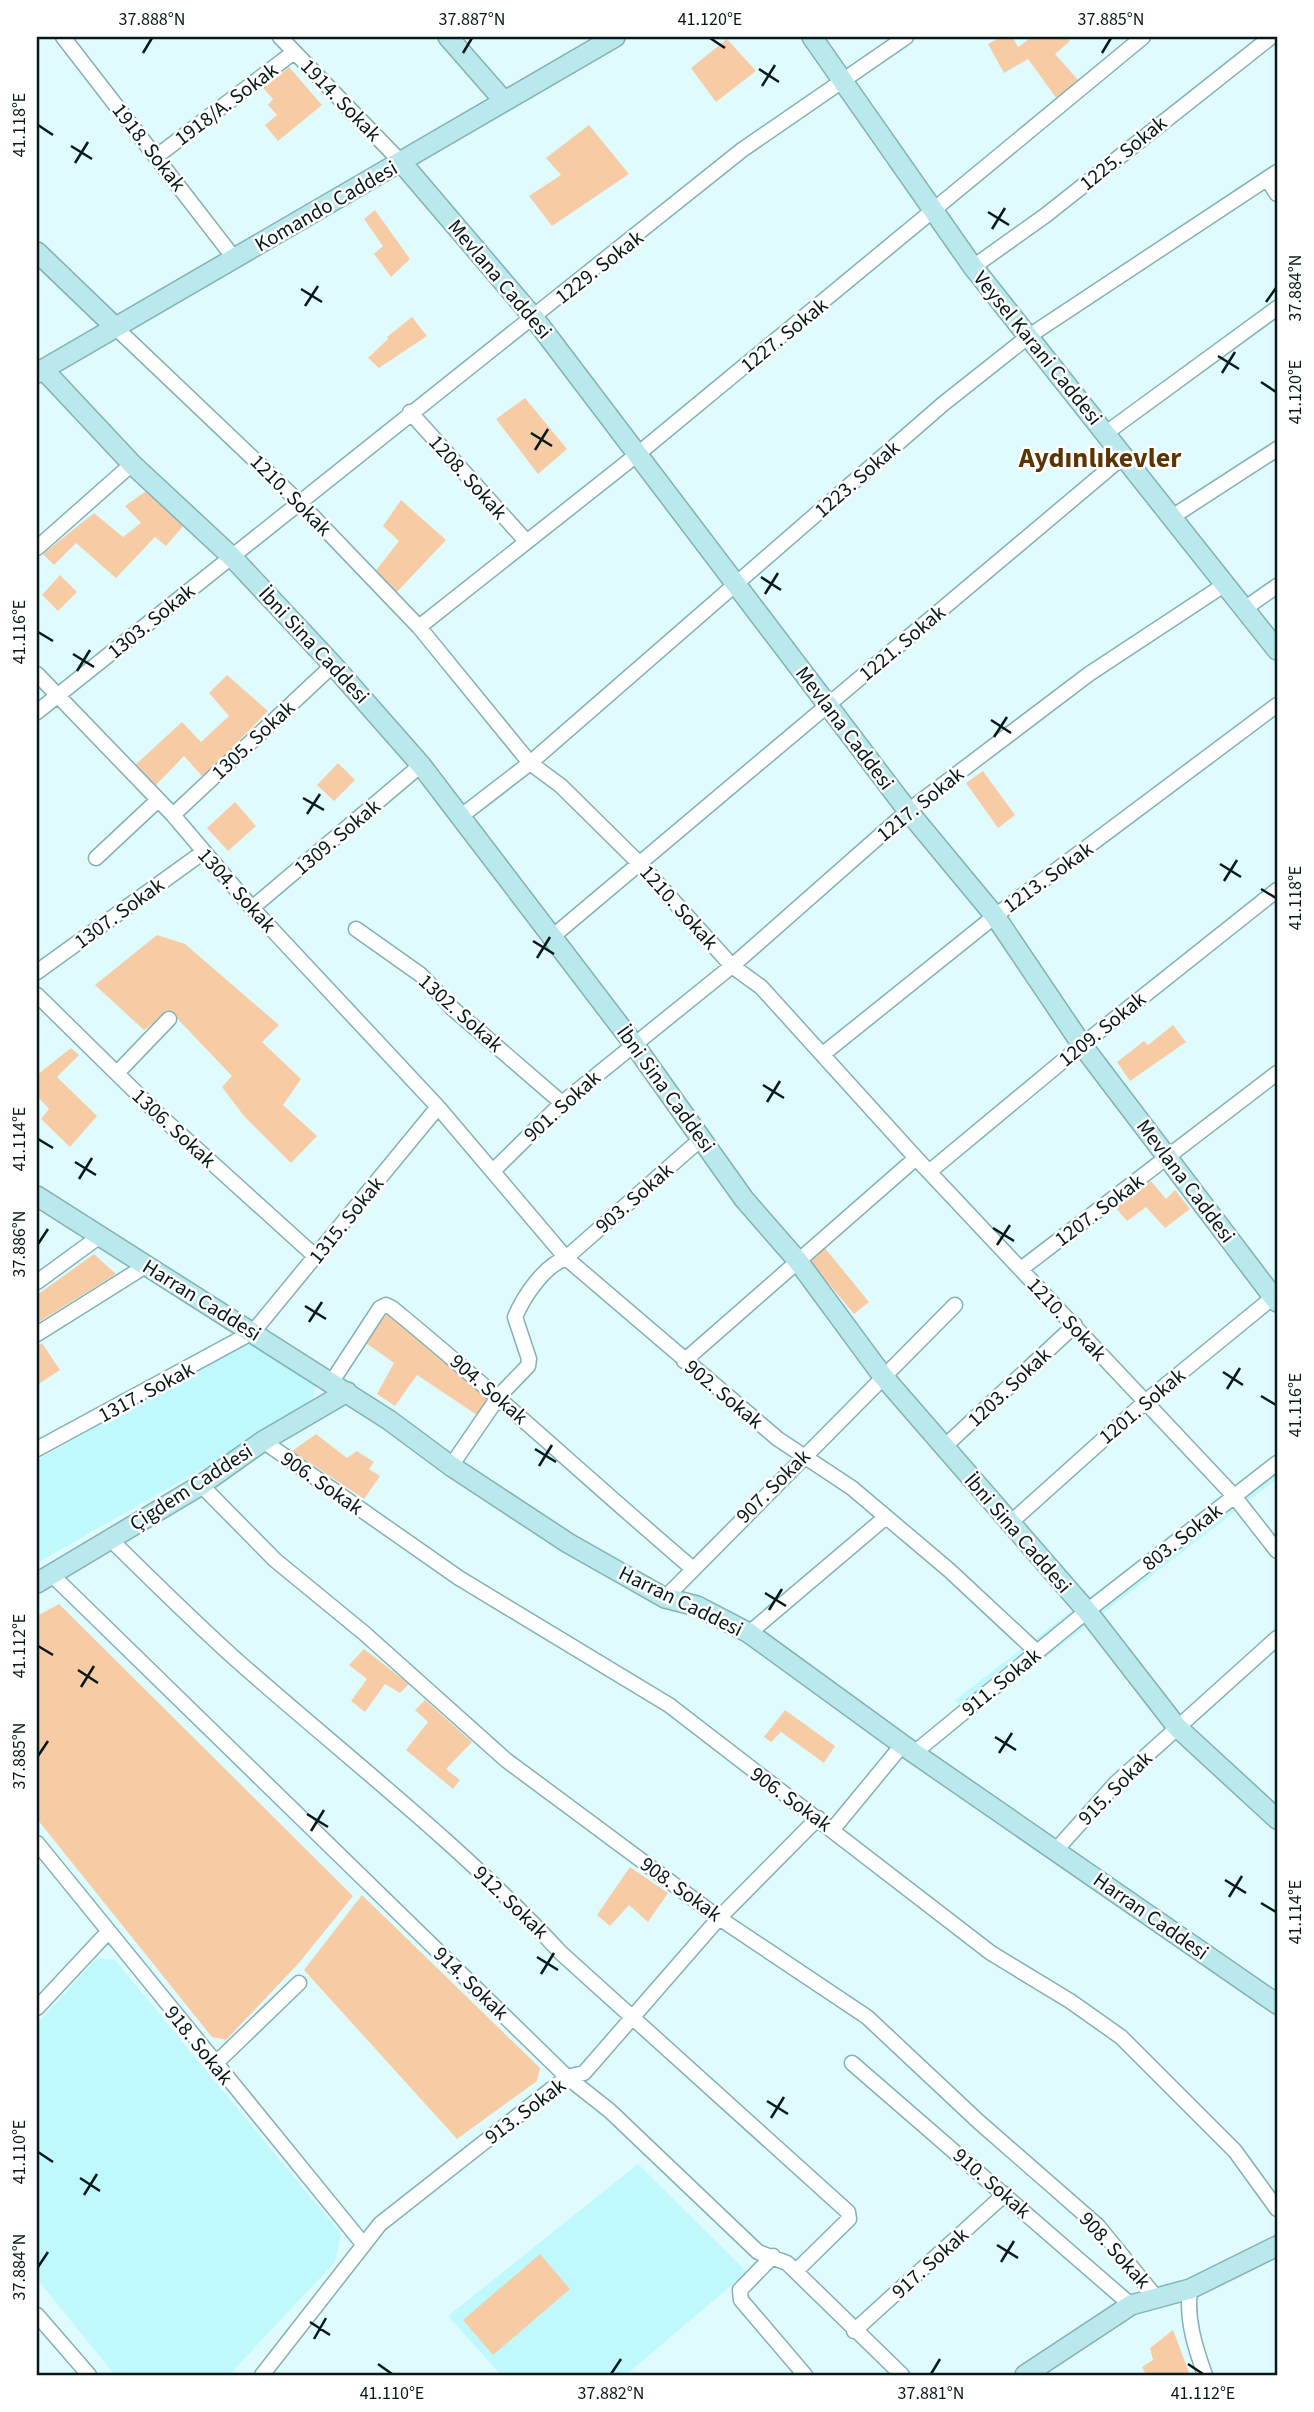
<svg xmlns="http://www.w3.org/2000/svg" width="1314" height="2412" font-family="'Source Sans 3',sans-serif">
  <style>
    .built { fill: #bff9fd }
    .green { fill: #f7cca5 }
    .lines { fill: none; stroke-linecap: round; stroke-linejoin: round }
    .street-casing { stroke: #84b1b3; stroke-width: 17 }
    .secondary-casing { stroke: #84b1b3; stroke-width: 22 }
    .street { stroke: #fff; stroke-width: 14 }
    .secondary { stroke: #b9e9ec; stroke-width: 19 }
    .ticks { fill: none; stroke: #07191a; stroke-width: 2.5 }
    .labels { text-anchor: middle; dominant-baseline: central; stroke-width: 5; stroke-linejoin: round; paint-order: stroke }
    .street-label { font-size: 21px; fill: #07191a; stroke: #fff }
    .district-label { font-size: 28px; font-weight: bold; fill: #5b3404; stroke: #fff }
    .neatline { fill: none; stroke: #07191a; stroke-width: 2.5 }
    .ticks-label { font-size: 18px; text-anchor: middle; fill: #07191a }
  </style>
  <rect width="100%" height="100%" fill="#e0fbfd"/>
  <!-- built -->
  <path class="built" d="M247,1343l68,42 -4,22 -274,156v-103z
    M1277,1454v25l-307,237 -15,-16z
    M97,1958l18,2 226,274 -6,28 -106,113h-114l-78,-96v-255z
    M638,2164l109,108 -121,103h-125l-53,-59z"/>
  <!-- green -->
  <path class="green" d="M1001,37h11l6,10 14,-10 19,2 15,-2 4,4 -15,13 23,26 -21,19 -29,-40 -24,14 -16,-29z
    M727,39l29,32 -40,31 -25,-34z
    M289,67l33,38 -44,36 -13,-16 12,-10 -9,-10 5,-6 -10,-11z
    M589,125l40,49 -77,52 -23,-30 32,-21 -15,-17z
    M375,210l35,49 -19,18 -17,-23 9,-8 -19,-27z
    M412,317l15,19 -48,32 -11,-10 20,-19 -1,-2z
    M525,398l42,51 -29,25 -42,-55z
    M149,489l36,35 -19,22 -11,-9 -39,41 -40,-35 -22,22 -11,-11 51,-41 29,24 18,-14 -16,-17z
    M401,500l45,40 -51,54 -21,-21 25,-32 -16,-15z
    M60,575l17,17 -19,19 -16,-16z
    M227,675l41,36 -65,66 -19,-21 -29,30 -21,-20 48,-44 19,20 28,-26 -20,-23z
    M338,763l17,17 -21,21 -17,-16z
    M983,771l32,44 -17,13 -32,-45z
    M235,802l21,24 -28,25 -21,-23z
    M157,935l28,9 94,81 -17,17 39,37 -18,26 34,31 -26,27 -47,-47 -22,-29 10,-11 -62,-65 -26,19 -49,-45z
    M1173,1025l13,17 -56,39 -13,-19 27,-21 4,4z
    M71,1048l8,7 -22,22 40,39 -27,31 -29,-28 8,-10 -12,-13v-21z
    M1151,1181l15,18 9,-9 15,19 -25,19 -19,-21 -19,14 -12,-14z
    M824,1247l45,55 -15,12 -45,-54z
    M94,1254l22,20 -79,49v-28z
    M389,1311l101,83 -13,21 -60,-40 -22,31 -18,-12 17,-31 -28,-20z
    M42,1343l18,27 -23,15v-39z
    M316,1434l31,24 10,-7 17,11 -5,7 11,7 -16,23 -72,-48z
    M59,1604l294,292 -55,68 -72,76 -14,-3 -175,-218v-203z
    M364,1649l45,35 -9,9 -15,-9 -20,28 -14,-11 16,-22 -18,-14z
    M425,1700l47,42 -26,27 14,11 -7,9 -47,-39 22,-28 -13,-12z
    M785,1710l50,36 -11,17 -43,-31 -10,10 -7,-5z
    M630,1867l38,26 -20,29 -19,-17 -19,21 -13,-11z
    M362,1895l178,173 -3,13 -80,58 -153,-169z
    M540,2254l30,35 -77,66 -30,-35z
    M1173,2330l17,45h-44l-4,-8 11,-7 -3,-12z"/>
  <g class="lines">
    <defs>
      <path id="street" d="M63,37l171,221
        M280,37l122,126
        M157,156l137,-104
        M1267,179l10,15
        M973,267l73,-52 225,-178
        M115,327l186,177 118,123 111,136 31,23 80,79 91,101 29,21 155,171 318,338 43,55
        M410,412l116,129
        M1106,433l171,-125
        M1172,517l105,-68
        M37,548l95,-84
        M1244,609l33,-23
        M419,627l220,-174 504,-416
        M37,674l136,141 79,93 186,199 128,151 212,181 74,49 97,82 88,82
        M37,712l705,-562 164,-113
        M173,815l160,-150
        M460,817l70,-54 413,-359 86,-68 248,-164
        M96,858l62,-58
        M252,908l169,-143
        M356,929l65,46 31,33 110,95
        M552,937l572,-481
        M37,972l165,-119
        M37,995l121,119 158,143
        M823,1054l172,-138 282,-211
        M117,1073l52,-54
        M493,1171l69,-68 170,-137 176,-155 181,-137 135,-89
        M929,1172l153,-127 195,-155
        M1021,1269l256,-196
        M37,1282l63,-46
        M37,1334l110,-69
        M684,1361l232,-203
        M331,1383l49,-75 6,-3 6,3c103,84 199,174 300,260
        M263,1441l196,137 210,127 322,248 79,48 51,36 114,114 42,58
        M943,1448l132,-123
        M37,1449l216,-117 185,-225
        M451,1466l48,-70 29,-30 1,-7 -14,-42c9,-21 29,-51 51,-59l136,-120
        M201,1485l74,75 89,73 142,127 213,158 148,99 112,105 119,104 57,70
        M1010,1523l135,-121 132,-108
        M110,1539c43,42 86,85 131,125 108,95 222,183 320,289l287,259 1,7 -53,52
        M51,1574l516,503 43,34 148,141 29,11 115,112
        M665,1598l290,-293
        M749,1633l137,-116
        M914,1753l173,-142 190,-148
        M833,1829l70,-85
        M37,1843l327,402
        M1056,1850l60,-67 161,-145
        M37,2008l71,-76
        M852,2063l279,242
        M215,2064l84,-81
        M773,2256l-33,34 1,10 64,75
        M1190,2289c-4,30 5,58 15,86
        M37,2315l52,60
        M854,2331l151,-137
        M262,2375l118,-151 187,-147 17,-4 135,-155 99,-100"/>
      <path id="secondary" d="M448,37l56,64
        M812,37l161,230 304,383
        M402,163l132,155 374,493 87,105 87,129 195,257
        M37,252l78,75
        M43,369l89,95 100,93 101,108 88,100 212,278 111,156 54,62 84,114 205,236 90,116 100,92
        M37,373l578,-336
        M37,1196l352,224 62,46 117,77 97,55 32,8 52,27 165,120 363,251
        M37,1583l164,-98 62,-44 84,-49
        M1025,2375l106,-70 59,-16 87,-43"/>
    </defs>
    <!-- street casing -->
    <use href="#street" class="street-casing"/>
    <!-- secondary casing -->
    <use href="#secondary" class="secondary-casing"/>
    <!-- street -->
    <use href="#street" class="street"/>
    <!-- secondary -->
    <use href="#secondary" class="secondary"/>
  </g>
  <!-- ticks -->
  <path class="ticks" d="M710,38l15,10M143,53l9,-15M463,53l9,-15M1102,53l9,-15M759,69l20,13M762,86l13,-21M38,125l15,10M71,146l21,13M75,163l13,-21M988,212l21,13M992,229l13,-21M301,289l21,13M1266,302l10,-14M305,306l13,-20M1218,356l21,13M1222,373l13,-21M1261,382l15,10M531,433l21,13M535,450l13,-21M761,577l20,13M765,594l13,-21M38,632l15,9M73,654l21,13M77,671l13,-21M991,720l20,13M994,737l13,-20M303,798l21,12M307,814l13,-20M1220,864l21,13M1224,881l13,-21M1261,889l15,9M533,941l21,13M537,958l13,-21M763,1085l21,13M767,1102l13,-21M38,1139l15,9M75,1162l21,13M79,1179l13,-21M993,1228l21,13M38,1244l10,-15M997,1245l13,-20M305,1306l21,13M309,1322l13,-20M1223,1372l20,13M1227,1389l13,-21M1261,1396l15,9M535,1449l21,13M539,1466l13,-21M765,1593l21,13M769,1610l13,-21M38,1646l15,9M78,1670l20,13M81,1687l13,-21M995,1737l21,13M999,1753l13,-20M38,1756l10,-15M307,1814l21,13M311,1831l13,-21M1225,1880l21,13M1229,1897l13,-21M1261,1903l15,9M537,1957l21,13M541,1974l13,-21M767,2101l21,13M771,2118l13,-21M38,2152l15,10M80,2178l20,13M84,2195l13,-21M997,2245l21,13M1001,2262l13,-21M38,2267l10,-15M310,2322l20,13M314,2339l12,-21M378,2364l14,10M1188,2364l15,10M611,2374l10,-15M931,2374l9,-15"/>
  <g class="labels">
    <!-- street labels -->
    <g class="street-label">
      <text transform="translate(341 100) rotate(46)">1914. Sokak</text>
      <text transform="translate(226 104) rotate(-37)">1918/A. Sokak</text>
      <text transform="translate(149 147) rotate(52)">1918. Sokak</text>
      <text transform="translate(1123 153) rotate(-39)">1225. Sokak</text>
      <text transform="translate(326 206) rotate(-30)">Komando Caddesi</text>
      <text transform="translate(599 267) rotate(-38)">1229. Sokak</text>
      <text transform="translate(500 279) rotate(50)">Mevlana Caddesi</text>
      <text transform="translate(784 335) rotate(-39)">1227. Sokak</text>
      <text transform="translate(1038 348) rotate(51)">Veysel Karani Caddesi</text>
      <text transform="translate(468 477) rotate(48)">1208. Sokak</text>
      <text transform="translate(857 479) rotate(-41)">1223. Sokak</text>
      <text transform="translate(291 495) rotate(45)">1210. Sokak</text>
      <text transform="translate(151 621) rotate(-39)">1303. Sokak</text>
      <text transform="translate(902 643) rotate(-40)">1221. Sokak</text>
      <text transform="translate(314 645) rotate(47)">İbni Sina Caddesi</text>
      <text transform="translate(845 728) rotate(53)">Mevlana Caddesi</text>
      <text transform="translate(253 740) rotate(-43)">1305. Sokak</text>
      <text transform="translate(920 804) rotate(-39)">1217. Sokak</text>
      <text transform="translate(337 837) rotate(-40)">1309. Sokak</text>
      <text transform="translate(1048 877) rotate(-36)">1213. Sokak</text>
      <text transform="translate(237 890) rotate(48)">1304. Sokak</text>
      <text transform="translate(679 907) rotate(48)">1210. Sokak</text>
      <text transform="translate(119 913) rotate(-36)">1307. Sokak</text>
      <text transform="translate(461 1013) rotate(42)">1302. Sokak</text>
      <text transform="translate(1102 1029) rotate(-39)">1209. Sokak</text>
      <text transform="translate(666 1089) rotate(54)">İbni Sina Caddesi</text>
      <text transform="translate(562 1106) rotate(-42)">901. Sokak</text>
      <text transform="translate(174 1128) rotate(43)">1306. Sokak</text>
      <text transform="translate(1186 1181) rotate(53)">Mevlana Caddesi</text>
      <text transform="translate(634 1198) rotate(-41)">903. Sokak</text>
      <text transform="translate(1099 1210) rotate(-37)">1207. Sokak</text>
      <text transform="translate(346 1220) rotate(-51)">1315. Sokak</text>
      <text transform="translate(202 1300) rotate(32)">Harran Caddesi</text>
      <text transform="translate(1067 1319) rotate(47)">1210. Sokak</text>
      <text transform="translate(1009 1387) rotate(-43)">1203. Sokak</text>
      <text transform="translate(489 1389) rotate(41)">904. Sokak</text>
      <text transform="translate(146 1392) rotate(-28)">1317. Sokak</text>
      <text transform="translate(724 1394) rotate(40)">902. Sokak</text>
      <text transform="translate(1142 1406) rotate(-40)">1201. Sokak</text>
      <text transform="translate(322 1483) rotate(35)">906. Sokak</text>
      <text transform="translate(773 1486) rotate(-45)">907. Sokak</text>
      <text transform="translate(191 1487) rotate(-33)">Çigdem Caddesi</text>
      <text transform="translate(1018 1533) rotate(49)">İbni Sina Caddesi</text>
      <text transform="translate(1182 1537) rotate(-38)">803. Sokak</text>
      <text transform="translate(681 1601) rotate(26)">Harran Caddesi</text>
      <text transform="translate(1001 1682) rotate(-39)">911. Sokak</text>
      <text transform="translate(1115 1788) rotate(-45)">915. Sokak</text>
      <text transform="translate(791 1799) rotate(36)">906. Sokak</text>
      <text transform="translate(681 1889) rotate(36)">908. Sokak</text>
      <text transform="translate(511 1902) rotate(44)">912. Sokak</text>
      <text transform="translate(1151 1916) rotate(35)">Harran Caddesi</text>
      <text transform="translate(471 1983) rotate(44)">914. Sokak</text>
      <text transform="translate(199 2045) rotate(51)">918. Sokak</text>
      <text transform="translate(525 2111) rotate(-37)">913. Sokak</text>
      <text transform="translate(992 2183) rotate(41)">910. Sokak</text>
      <text transform="translate(1115 2250) rotate(48)">908. Sokak</text>
      <text transform="translate(930 2263) rotate(-42)">917. Sokak</text>
    </g>
    <!-- district labels -->
    <g class="district-label">
      <text x="1100" y="458">Aydınlıkevler</text>
    </g>
  </g>
  <!-- border -->
  <rect width="1314" height="2412" fill="none" stroke="#ffffff" stroke-width="77"/>
  <rect x="38" y="38" width="1238" height="2336" class="neatline"/>
  <g class="ticks-label">
    <text x="152" y="25">37.888°N</text>
    <text x="472" y="25">37.887°N</text>
    <text x="710" y="25">41.120°E</text>
    <text x="1111" y="25">37.885°N</text>
    <text transform="translate(19 125) rotate(-90)" y="6">41.118°E</text>
    <text transform="translate(1295 288) rotate(-90)" y="6">37.884°N</text>
    <text transform="translate(1295 392) rotate(-90)" y="6">41.120°E</text>
    <text transform="translate(19 632) rotate(-90)" y="6">41.116°E</text>
    <text transform="translate(1295 898) rotate(-90)" y="6">41.118°E</text>
    <text transform="translate(19 1139) rotate(-90)" y="6">41.114°E</text>
    <text transform="translate(19 1244) rotate(-90)" y="6">37.886°N</text>
    <text transform="translate(1295 1405) rotate(-90)" y="6">41.116°E</text>
    <text transform="translate(19 1646) rotate(-90)" y="6">41.112°E</text>
    <text transform="translate(19 1756) rotate(-90)" y="6">37.885°N</text>
    <text transform="translate(1295 1912) rotate(-90)" y="6">41.114°E</text>
    <text transform="translate(19 2152) rotate(-90)" y="6">41.110°E</text>
    <text transform="translate(19 2267) rotate(-90)" y="6">37.884°N</text>
    <text x="392" y="2399">41.110°E</text>
    <text x="611" y="2399">37.882°N</text>
    <text x="931" y="2399">37.881°N</text>
    <text x="1203" y="2399">41.112°E</text>
  </g>
</svg>
